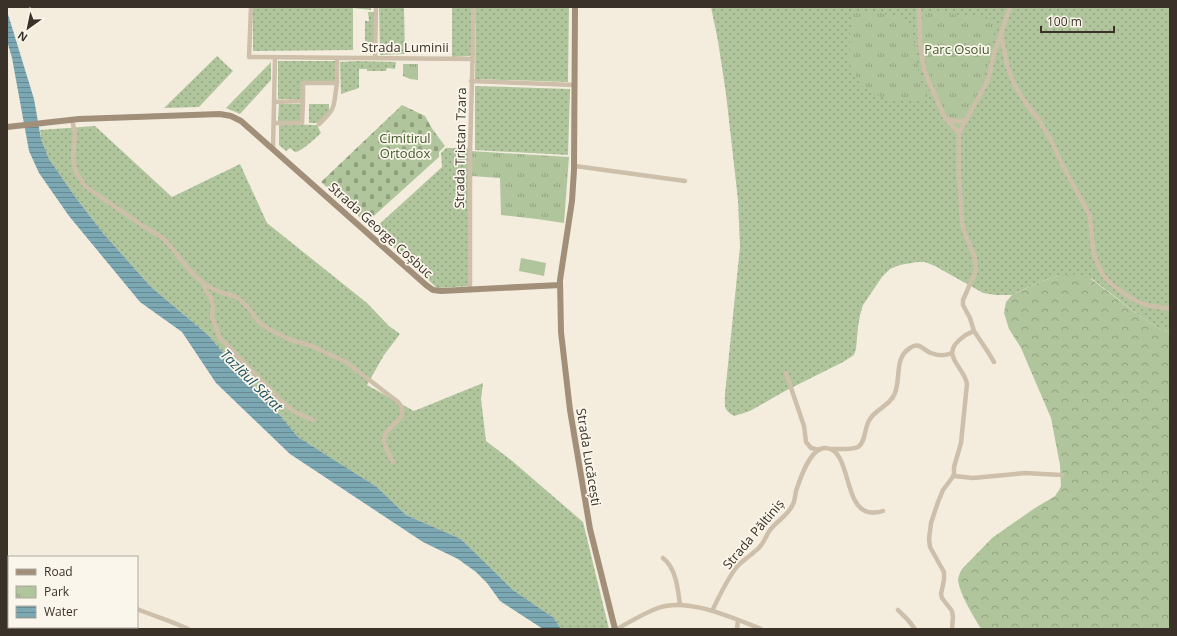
<svg xmlns="http://www.w3.org/2000/svg" width="1177" height="636" font-family="'Open Sans',sans-serif">
  <style>
    .grass { fill: url(#grass-dots) }
    .forest { fill: url(#forest-crowns) }
    .cemetery { fill: url(#cemetery-stones) }
    .park { fill: url(#park-tufts) }
    .pitch { fill: #b1c59d }
    .water { fill: url(#water-rules) }
    .lines { fill: none; stroke-linecap: round; stroke-linejoin: round }
    .street { stroke: #cdbfa9; stroke-width: 4.5 }
    .secondary { stroke: #a18f7a; stroke-width: 6 }
    .labels { text-anchor: middle; dominant-baseline: central; stroke-width: 3.5; stroke-linejoin: round; paint-order: stroke }
    .street-label { font-size: 13px; fill: #3a3129; stroke: #fbf6eb }
    .park-label { font-size: 13px; fill: #415a2b; stroke: #fbf6eb }
    .water-label { font-size: 14px; font-style: italic; fill: #1c505f; stroke: #fbf6eb }
  </style>
  <defs>
    <pattern id="grass-dots" width="8" height="8" patternUnits="userSpaceOnUse"><rect width="8" height="8" fill="#b1c59d"/><path d="M2 2h.1M6 6h.1" fill="none" stroke="#91a180" stroke-width="1.8" stroke-linecap="round"/></pattern>
    <pattern id="forest-crowns" width="20" height="18" patternUnits="userSpaceOnUse"><rect width="20" height="18" fill="#b1c59d"/><path d="M2 6a3 3 0 1 1 6 0M12 15a3 3 0 1 1 6 0" fill="none" stroke="#91a180"/></pattern>
    <pattern id="cemetery-stones" width="16" height="16" patternUnits="userSpaceOnUse"><rect width="16" height="16" fill="#b1c59d"/><path d="M2 7V4a2 2 0 0 1 4 0v3zM10 15v-3a2 2 0 0 1 4 0v3z" fill="#91a180"/></pattern>
    <pattern id="park-tufts" width="24" height="20" patternUnits="userSpaceOnUse"><rect width="24" height="20" fill="#b1c59d"/><path d="M3 7l-1-3M5 7V3M7 7l1-3M15 17l-1-3M17 17v-4M19 17l1-3" fill="none" stroke="#91a180"/></pattern>
    <pattern id="water-rules" width="6" height="5" patternUnits="userSpaceOnUse"><rect width="6" height="5" fill="#7ba8b3"/><path d="M0 2.5h6" fill="none" stroke="#668992"/></pattern>
  </defs>
  <rect width="100%" height="100%" fill="#f4edde"/>
  <!-- grass -->
  <path class="grass" d="M253,7h118v3l-18,-2v42l-100,1z
    M379,7h25l1,47 -25,1z
    M452,7h20l-1,49 -19,1z
    M476,7h93l-1,75 -93,-3z
    M711,7h459v325l-10,-3 -16,-10 -52,-40 -34,-3 -21,7 -25,12h-16l-13,-2 -48,-27 -10,-4h-8l-17,3 -10,4 -8,8 -19,28 -3,10 -2,12 -2,22 -2,6 -11,7 -58,29 -35,20 -16,5c-11,-6 -9,-10 -9,-22l15,-147 -2,-47 -12,-106 -8,-53z
    M368,12h6v40h-6l-1,-11h-2v-20h4z
    M217,56l16,15 -34,36 -35,1z
    M278,61h57v21l-33,-1 -1,18h-23z
    M358,61l38,1 -1,7 -8,-1 -1,3h-19v-2h-8v19l-18,6 -1,-32z
    M271,62v18l-31,34 -14,-6z
    M475,86l95,3 -2,66 -93,-5z
    M279,104h22v17h-23z
    M309,104h20v7l-10,12h-10z
    M279,124l38,1 4,8c-4,4 -21,20 -26,19 -2,-1 -3,-3 -5,-4l-4,3 -7,-6z
    M95,126l77,71 68,-33 27,59 100,80 22,23 11,8 -16,21 -17,30 47,26 69,-28 -2,16 5,42 25,19 72,62 26,107h-48l-7,-11 -41,-28 -52,-51 -55,-24 -29,-28 -79,-50 -30,-36 -37,-39 -23,-27 -57,-48 -48,-54 -27,-35 -27,-39 -8,-20 -1,-9z
    M446,148h23l1,138 -33,2 -63,-59 68,-62 -1,-14z"/>
  <!-- forest -->
  <path class="forest" d="M1077,274l14,5 53,40 16,10 10,3v297h-189c-8,-14 -20,-32 -23,-48 0,-5 2,-8 4,-12l30,-31 43,-30 20,-12 4,-6 2,-4 -1,-21 -9,-47 -30,-70 -12,-19 -5,-16 2,-11 6,-7 25,-12 21,-7z"/>
  <!-- cemetery -->
  <path class="cemetery" d="M402,105l23,11 8,14 12,16 -6,6v5l-73,66 -45,-41z"/>
  <!-- park -->
  <path class="park" d="M923,10l74,10 -15,67 -24,42 -13,-11 -7,-17 -1,-9 -10,-23 -6,-32z
    M853,12h25l24,6 10,12 7,44 3,10 5,3v13l-38,1 -28,-15 -12,-23 1,-29z
    M403,64h15v16l-8,-1 -7,-3z
    M470,151l99,6 -5,66 -27,-4 -36,-4 -1,-37 -29,-2z"/>
  <!-- pitch -->
  <path class="pitch" d="M521,258l25,5 -2,13 -25,-5z"/>
  <!-- water -->
  <path class="water" d="M7,11l27,88 7,40 8,20 27,39 27,35 48,54 57,48 23,27 37,39 30,36 79,50 29,28 55,24 52,51 41,28 7,11h-18l-43,-28 -13,-18 -11,-11 -18,-13 -35,-17 -133,-88 -74,-71 -34,-51 -42,-30 -71,-86 -30,-43 -10,-22 -17,-93 -5,-17z"/>
  <g class="lines">
    <!-- street -->
    <path class="street" d="M251,7l-2,50 223,2
      M919,7l1,37 4,25 5,13 16,36 14,15
      M1001,36l7,32 6,16 11,18 14,18 12,20 11,24 28,52 3,34 5,15 5,10 7,8 22,16 14,6 24,4
      M375,58l1,-51
      M471,81l104,4
      M303,101v-18h34v-25
      M945,118l8,3h12
      M72,120l3,13 -2,26 3,13 9,14 58,40 20,12 9,10 18,23 14,13 1,6 6,8 2,8 -1,11 8,21 63,65 12,9 18,8
      M274,123h28l1,-22 -29,1
      M319,124c19,-17 14,-19 18,-41
      M273,149l2,-92
      M575,166l110,15
      M204,284l13,7 20,6 11,10 10,14 9,7 21,11 24,7 34,16 52,40c15,17 -12,22 -14,36 -1,7 6,17 9,24
      M470,289v-138l4,-144
      M994,362l-6,-10 -14,-21 -4,-13 -7,-13v-5l12,-27 1,-5 -2,-13 -9,-21 -3,-12 -3,-47v-42l29,-53 6,-26 16,-47
      M786,373l18,53 2,16 5,6 8,2
      M830,449c7,0 22,1 28,-2 8,-5 6,-20 12,-28 6,-10 21,-14 25,-26 6,-15 -1,-35 15,-45 9,-7 13,2 21,5 7,3 14,3 21,0
      M954,476l19,2 52,-5 37,2
      M663,558c13,10 15,31 17,47
      M137,609c17,7 35,12 51,20
      M898,610l10,10 7,9
      M712,611c7,-14 14,-30 24,-43 4,-6 12,-10 18,-16 3,-2 6,-5 8,-8 3,-4 5,-10 8,-14 7,-9 17,-14 22,-24 3,-4 3,-10 4,-15 4,-12 14,-43 29,-43 26,0 18,58 43,64 6,1 10,1 15,-1
      M617,629c13,-7 27,-16 41,-21 30,-11 75,10 103,21
      M737,629l1,-9
      M952,629l1,-12 -1,-6 -10,-13 -1,-4 3,-14v-8l-14,-25 -1,-8 2,-16 7,-21 5,-12 9,-12 2,-4v-7l7,-24 6,-59c-3,-18 -29,-29 -4,-47 3,-3 7,-4 11,-6"/>
    <!-- secondary -->
    <path class="secondary" d="M575,7l-1,163 -2,31 -12,79 1,52 9,78 20,119 25,100
      M7,127l72,-8 141,-5 11,2 10,5 185,164 7,5 8,1 119,-6"/>
  </g>
  <g class="labels">
    <!-- street labels -->
    <g class="street-label">
      <text x="405" y="47">Strada Luminii</text>
      <text transform="translate(460 148) rotate(-89)">Strada Tristan Tzara</text>
      <text transform="translate(381 230) rotate(42)">Strada George Coșbuc</text>
      <text transform="translate(589 457) rotate(81)">Strada Lucăcești</text>
      <text transform="translate(753 534) rotate(-50)">Strada Păltiniș</text>
    </g>
    <!-- park labels -->
    <g class="park-label">
      <text x="957" y="49">Parc Osoiu</text>
      <text x="405" y="138">Cimitirul<tspan x="405" dy="15">Ortodox</tspan></text>
    </g>
    <!-- water labels -->
    <g class="water-label">
      <text transform="translate(252 380) rotate(45)">Tazlăul Sărat</text>
    </g>
  </g>
  <!-- border -->
  <rect width="1177" height="636" fill="none" stroke="#3a3129" stroke-width="16"/>
  <!-- legend -->
  <rect x="8" y="556" width="130" height="72" fill="#fbf6eb" stroke="#aea79d"/>
  <rect x="16" y="569" width="20" height="6" fill="#a18f7a" stroke="#aea79d"/>
  <text x="44" y="576" font-size="12" fill="#3a3129">Road</text>
  <rect x="16" y="586" width="20" height="12" fill="url(#park-tufts)" stroke="#aea79d"/>
  <text x="44" y="596" font-size="12" fill="#3a3129">Park</text>
  <rect x="16" y="606" width="20" height="12" fill="url(#water-rules)" stroke="#aea79d"/>
  <text x="44" y="616" font-size="12" fill="#3a3129">Water</text>
  <!-- north arrow -->
  <g transform="translate(28 28) rotate(213)" stroke="#fbf6eb" stroke-width="3" paint-order="stroke">
  <path d="M0-3L7 15L0 10L-7 15Z" fill="#3a3129"/>
  <text y="-6" font-size="11" font-weight="bold" text-anchor="middle" fill="#3a3129">N</text>
  </g>
  <!-- scale -->
  <path d="M1041 26v6h73v-6" fill="none" stroke="#3a3129" stroke-width="2"/>
  <text x="1047" y="26" font-size="12" fill="#3a3129" stroke="#fbf6eb" stroke-width="3" paint-order="stroke">100 m</text>
</svg>
